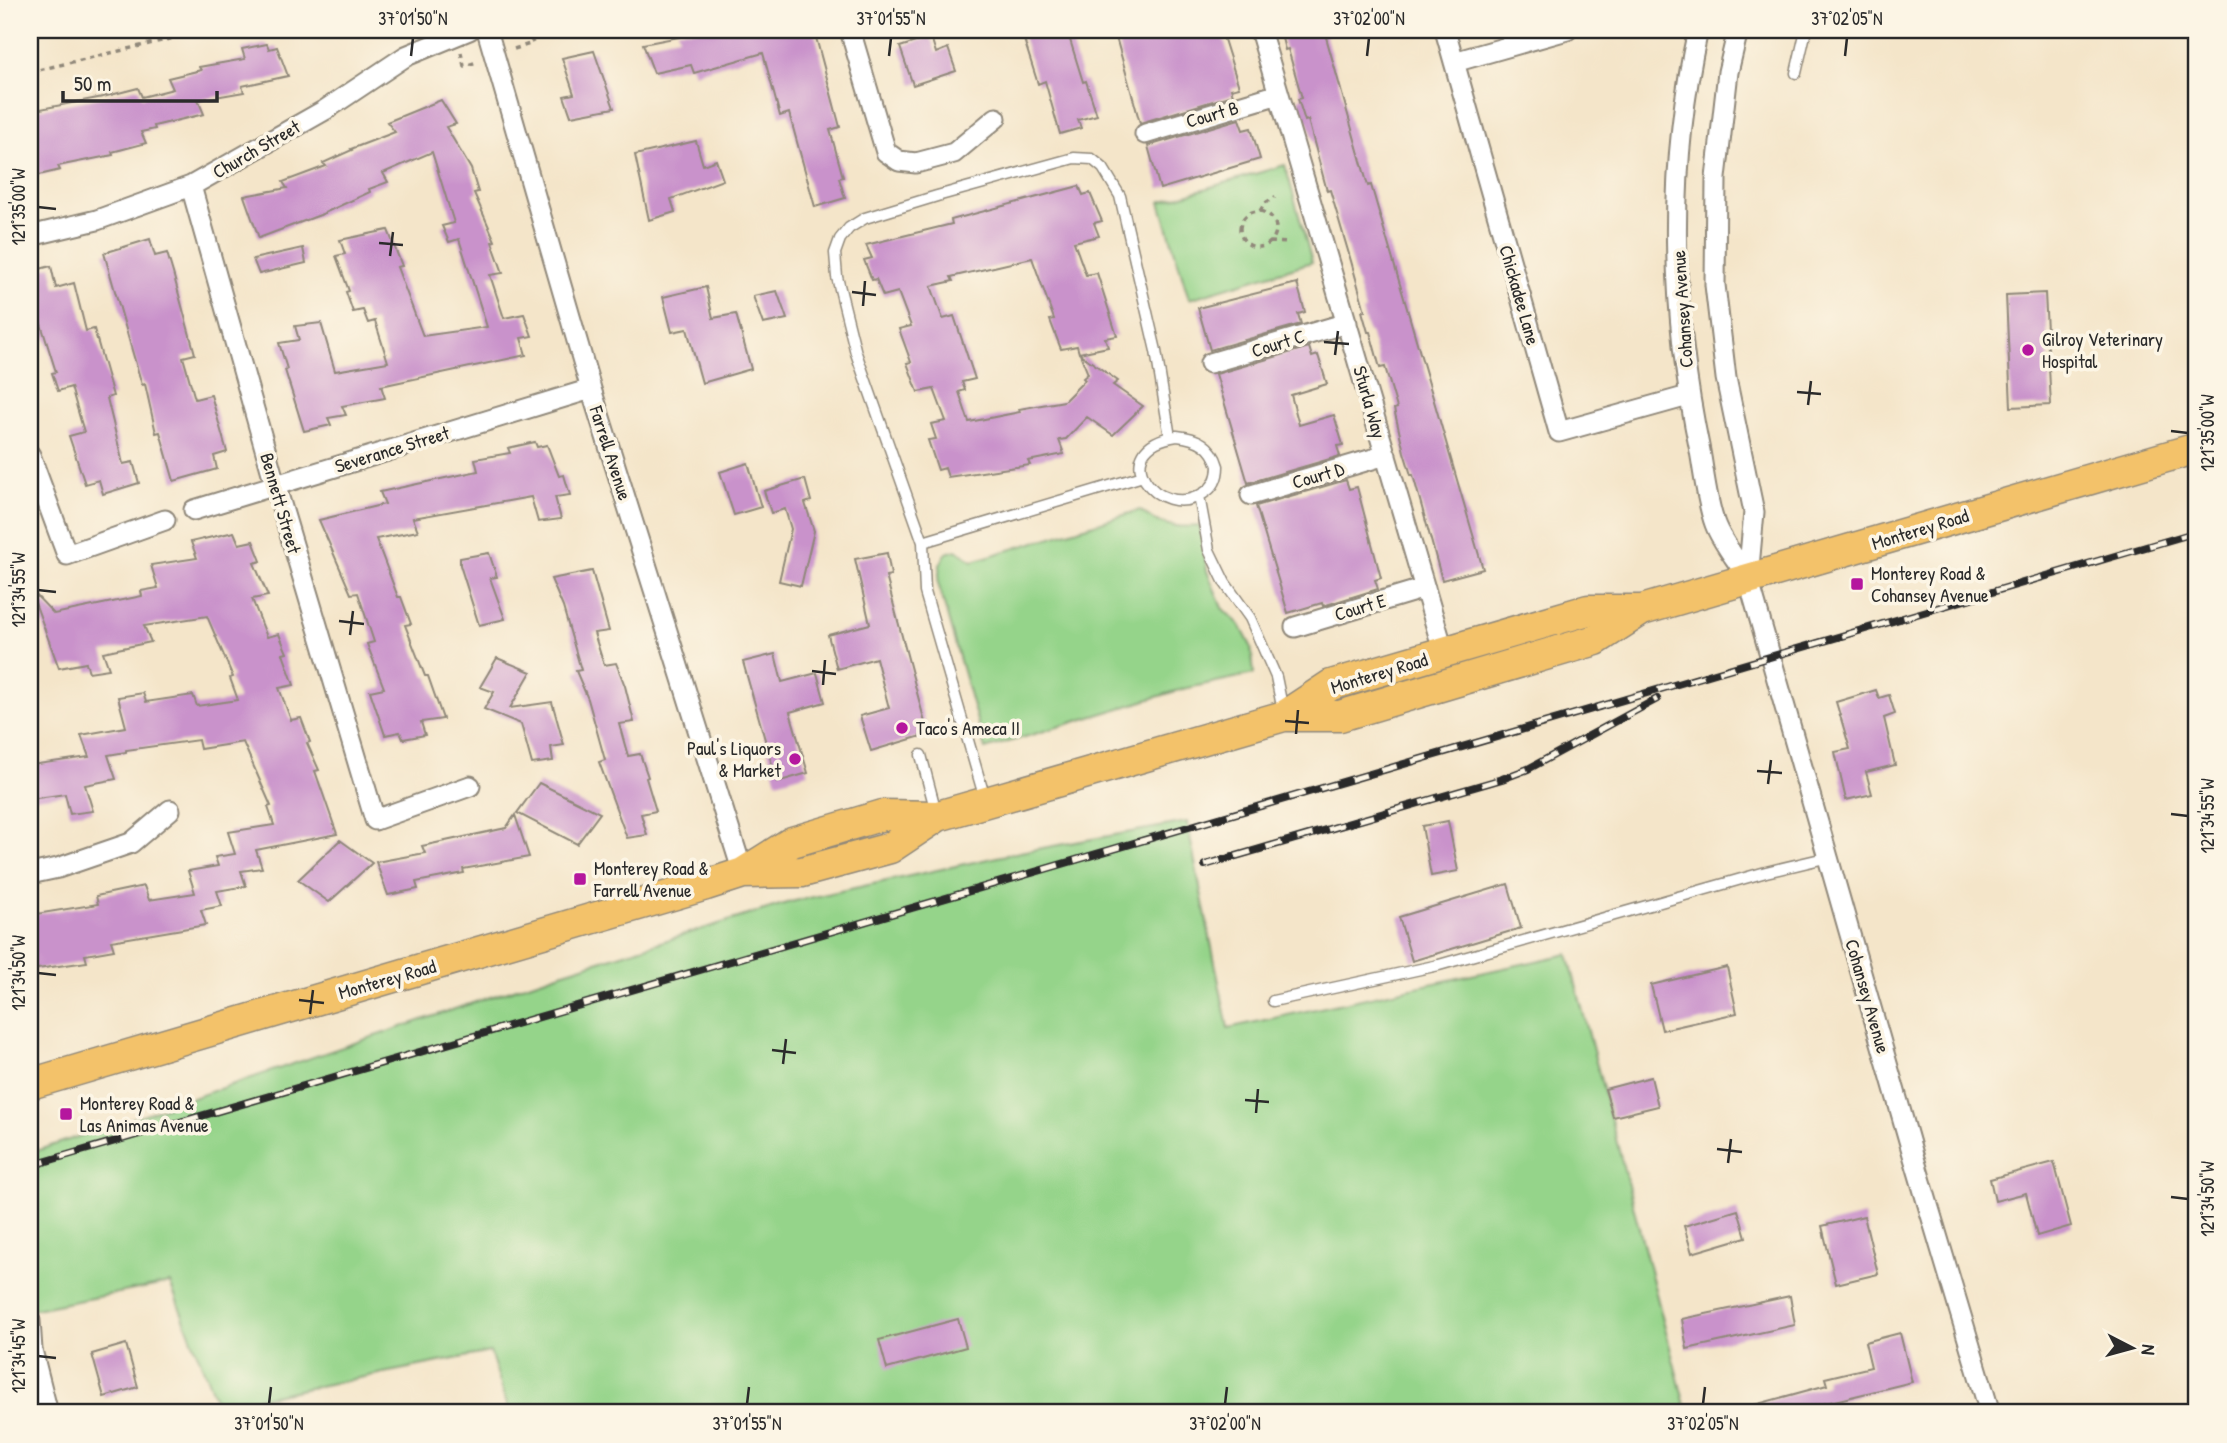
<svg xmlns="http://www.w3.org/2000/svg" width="2227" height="1443" font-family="'Patrick Hand',sans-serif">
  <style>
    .green { fill: #95d48a; stroke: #60805a; stroke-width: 2 }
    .building { fill: #c992cb }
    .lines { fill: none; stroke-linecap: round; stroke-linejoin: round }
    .lane-casing { stroke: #90887a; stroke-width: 13 }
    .street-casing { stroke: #90887a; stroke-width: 23 }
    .primary-casing { stroke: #90887a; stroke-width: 33 }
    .path { stroke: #90887a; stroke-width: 3.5; stroke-dasharray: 5 5; stroke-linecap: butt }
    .lane { stroke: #fff; stroke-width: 10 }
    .street { stroke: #fff; stroke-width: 19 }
    .primary { stroke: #f3c26a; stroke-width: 30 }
    .rail-casing { stroke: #2b2b2b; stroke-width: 8 }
    .rail { stroke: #fcf5e5; stroke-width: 5; stroke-dasharray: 16; stroke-linecap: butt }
    .ticks { fill: none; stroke: #2b2b2b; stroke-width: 2.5 }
    .poi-dot { fill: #b5179e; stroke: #fcf5e5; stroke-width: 2.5 }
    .labels { text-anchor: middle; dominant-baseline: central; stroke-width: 7; stroke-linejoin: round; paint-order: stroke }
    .street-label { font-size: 19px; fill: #2b2b2b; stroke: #fcf5e5 }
    .poi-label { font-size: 19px; fill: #2b2b2b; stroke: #fcf5e5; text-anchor: start }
    .neatline { fill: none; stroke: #2b2b2b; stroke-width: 2.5 }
    .ticks-label { font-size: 18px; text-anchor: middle; fill: #2b2b2b }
  </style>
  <rect width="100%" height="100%" fill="#fcf5e5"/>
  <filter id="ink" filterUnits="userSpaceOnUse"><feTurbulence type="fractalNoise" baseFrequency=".0143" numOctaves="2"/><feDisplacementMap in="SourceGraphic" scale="14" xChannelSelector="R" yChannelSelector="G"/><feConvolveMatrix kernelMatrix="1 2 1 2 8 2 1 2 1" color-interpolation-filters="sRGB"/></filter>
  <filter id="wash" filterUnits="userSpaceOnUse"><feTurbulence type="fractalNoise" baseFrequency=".00686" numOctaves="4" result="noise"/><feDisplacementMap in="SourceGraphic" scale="28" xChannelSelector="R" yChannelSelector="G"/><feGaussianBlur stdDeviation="1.57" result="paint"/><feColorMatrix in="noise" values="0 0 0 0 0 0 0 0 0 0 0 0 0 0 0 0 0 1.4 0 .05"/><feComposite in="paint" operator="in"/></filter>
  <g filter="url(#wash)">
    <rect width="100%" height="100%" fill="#f4e5c9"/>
    <!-- green -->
    <path class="green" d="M1285,165l27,97 -123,37 -29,-97z
      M1140,510c18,16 36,18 60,16l7,45 15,37 18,17 11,21 3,28 -71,15 -198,60 -47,-166 2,-18 6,-12 10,-3 17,11z
      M1187,822l41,206 340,-74 119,459h-1177l-20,-61 -272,54 -48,-123 -140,27v-157l534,-181 226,-70 230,-50z"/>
    <g id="blocks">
      <!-- building -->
      <path class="building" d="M677,30h137l26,97 -10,3 13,47 -4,1 6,20 -30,9 -26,-94 -9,3 -17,-63 -69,20 -3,-8 -37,8 -11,-29 36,-7z
        M1021,30h46l16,52 3,-1 11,34 -19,5 3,8 -21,6 -15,-53 -7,3z
        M1114,30h107l18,57 -8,2 2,6 -93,28z
        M1280,30h44l44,156 3,-1 112,384 -41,11 -29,-105h-2l-7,-23 -10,-43 3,-1 -12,-41 -5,1 -10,-36h-2l-6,-21h3l-14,-50 -21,-71 -3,1 -19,-71 -3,1 -7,-22 4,-1 -14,-49 -3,1z
        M931,37l5,16 12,-5 8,23 -43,14 -13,-38z
        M267,44l2,5 8,-2 11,29 -46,10 2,6 -46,8 6,14 -50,12 1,3 -14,3 5,11 -34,9 1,3 -55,11 2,4 -25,6 -5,-14v-51l73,-14 35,-9 4,9 31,-8 -5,-11 33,-8 -2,-3 46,-8 -3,-10z
        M594,51l20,57 -43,8 -7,-20 10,-2 -12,-36z
        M441,100l15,24 -10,3 25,42 7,23 -4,1 21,48 -3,1 11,31 -13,2 14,43 20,-4 8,22 -11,2 5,17 -145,31 4,12 -43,8 4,9 -18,3 3,7 -27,6 -19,-61 2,-1 -8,-26 20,-3 -4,-14 26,-3 14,48 53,-9 -13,-41 -7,2 -5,-13 -10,2 -7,-20 3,-1 -13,-35 9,-2 -5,-14 48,-10 14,36 -5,1 26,69 64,-9 -28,-88 -10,3 -7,-16 12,-3 -22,-71 -49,21 5,9 -19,7 1,3 -50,23 -61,23 -15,-42 43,-8 -4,-6 43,-16 -3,-3 29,-13 -1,-1 44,-17 -8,-10z
        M1239,119l4,11 8,-2 9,31 -100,30 -12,-43z
        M696,141l7,24 13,-5 7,20 -52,19 4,13 -26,8 -14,-65z
        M1079,186l4,9 7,-2 12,28 -8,2 5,13 -25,6 12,33 11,-2 20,63 -12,2 3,9 -29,6 -2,-7 -16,3 -11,-29 4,-1 -22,-61 -81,19 2,4 -22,5 12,33 11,-3 21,63 -13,3 3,8 -6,2 10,30 51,-10 -1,-3 45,-8 21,-21 -2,-2 5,-4 -8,-20 38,27 -5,4 30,21 -30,29 -26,-18 -21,22 -7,1 5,14 -36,7 2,4 -82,12 -3,-9 -7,2 -10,-30 8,-1 -5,-15 15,-3 -12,-32 -16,3 -11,-29 4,-1 -12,-33 12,-3 -13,-34 -15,4 -7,-17 -4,1 -8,-20 8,-2 -6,-13 86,-21 -1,-4z
        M150,239l5,17 12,-3 6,20 22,81 -12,3 12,42 16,-4 16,57 -13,4 3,13 -43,12 -14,-49 -4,1 -11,-49 -3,1 -38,-132z
        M303,248l3,15 -47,11 -6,-15z
        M51,266l5,22 18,-5 12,48 8,-2 19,67 -6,2 16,66 10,-2 6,21 -36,11 -4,-14 -14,4 -16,-48 15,-4 -13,-45 -13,4 -6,-18 4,-1 -17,-54 -7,2 -2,-11v-14l8,-2 -6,-22z
        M1297,283l8,29 -7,2 3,10 -91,26 -12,-42z
        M706,287l7,31 23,-4 15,55 -49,14 -15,-54 -15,3 -9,-35z
        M777,291l10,28 -24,5 -10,-28z
        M2045,293l6,112 -40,2 -5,-112z
        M1309,347l3,10 6,-2 9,29 -36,11 8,30 35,-10 9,30 -6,1 3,10 -92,27 -32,-109z
        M535,442l2,5 10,-2 12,31 5,-1 6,20 -15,2 6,22 -23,3 -7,-25 -118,21 5,13 -42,8 22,58h3l10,27 -6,1 20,51h3l15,43 -22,3 4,13 -22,4 -3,-7 -15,3 -15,-44 14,-3 -17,-44 7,-2 -16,-49 -7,1 -32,-74 66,-16 -5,-12 98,-21 -3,-12 35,-6 -2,-5z
        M748,463l13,44 -27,8 -14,-43z
        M805,479l6,22 -6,2 9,28 -13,55 -22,-5 12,-52 -6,-20 -14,4 -7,-22z
        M1346,480l3,9 8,-2 24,91 -6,2 3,9 -55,17 -1,-3 -34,10 -32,-107z
        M234,532l5,12 14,-3 8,20 -7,2 14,33 -16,3 15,38 12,-3 8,19 -4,1 11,31 -15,3 12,32 10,-2 9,24 -3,1 12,27 -4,1 22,63 -81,16 6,18 -21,3 5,15 -29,5 5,15 -21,4 5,15 -95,16 3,9 -29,5 2,7 -57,8v-55l68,-11 -2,-8 48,-10 5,14 46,-7 -7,-22 30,-5 -3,-9 20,-3 -7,-22 46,-7 -6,-18 3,-1 -28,-64 -43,7 -2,-9 -72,10v2l-18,3 8,24 -31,6 8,26 -23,3 -5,-20 -35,5v-34l59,-8 -8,-22 45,-8 -8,-30 25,-4 3,9 47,-7 4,11 41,-6 -8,-22 3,-1 -26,-61 -63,10 7,16 -48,10 6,17 -20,3 -3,-9 -27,5 -29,-79 24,25 88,-18 -1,-5 17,-3 -7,-23 46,-7 -6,-16z
        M489,553l8,24 -7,1 15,41 -26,6 -19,-60v-7z
        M887,553l4,22 -5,1 42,158 -57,17 -11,-35 29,-8 -13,-50 -39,11 -9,-34 42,-11 -15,-65z
        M592,571l17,60 -15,2 10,32 12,-2 9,23 9,36 -15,2 9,32 12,-2 8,23 -2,1 10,33 -15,3 6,21 -20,3 -28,-76 6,-2 -17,-61 -12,-28 5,-1 -18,-63 -12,-28z
        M775,654l7,28 35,-9 8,29 -35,10 18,61 -31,9 -34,-120z
        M497,658l34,14 -21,36 42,-6 12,43 -13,2 2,14 -21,3 -11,-40 -37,-15 10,-17 -14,-5z
        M1876,690l3,8 10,-3 6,19 -11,4 11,47 -29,7 6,22 -26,6 -11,-48 15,-3 -14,-47z
        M539,783l61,30 -23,31 -60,-31z
        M515,815l14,42 -66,12 1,4 -48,9 2,7 -30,6 -12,-33 49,-9 -3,-7 84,-18z
        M1448,821l10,50 -27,5 -9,-50z
        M340,840l32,23 -43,39 -31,-22z
        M1508,884l13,44 -109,33 -13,-44z
        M1727,967l10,46 -75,17 -11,-45z
        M1651,1077l7,29 -45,11 -8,-28z
        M2054,1162l17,64 -34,10 -11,-43 -31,8 -5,-22z
        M1738,1210l8,27 -54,16 -8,-27z
        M1864,1216l14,58 -42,10 -14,-58z
        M1790,1296l5,29 -108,24 -5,-30z
        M958,1319l8,28 -79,22 -8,-29z
        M1900,1333l12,49 -102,25 2,6h-68l-1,-5 84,-23 -2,-7 46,-11 -6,-25z
        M126,1344l12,43 -34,10 -12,-43z"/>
    </g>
  </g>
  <g filter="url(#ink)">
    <use href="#blocks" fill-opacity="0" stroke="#90887a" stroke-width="2"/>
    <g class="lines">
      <defs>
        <path id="lane" d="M1796,73l10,-43
          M1177,436c20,2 35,9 41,30 0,11 -4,21 -14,27 -47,31 -101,-46 -27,-57z
          M1199,496l10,54 16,33 25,35 26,59 7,34
          M923,542l220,-66
          M921,755l15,57
          M985,799l-60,-207 -2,-50 -67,-189 -19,-76 -2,-24 5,-14 9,-11 16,-10 72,-22 137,-38 18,1 11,9 17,28 36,155 14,86
          M1273,1001l166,-36 327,-93 63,-15"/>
        <path id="street" d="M487,30l104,359 152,484
          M850,30l36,122 13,9 17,2 38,-10 42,-35
          M1260,30l184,623
          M1445,30l114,402 129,-36
          M1698,30c-31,138 -27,283 2,421 4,22 7,52 15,73 7,19 23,37 33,54l166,580 76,255
          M1738,30l-10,42 -12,106 -1,107 11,93 28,134 -6,66
          M1454,62l113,-32
          M1145,134l134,-40
          M191,186l84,298 100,336 95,-34
          M30,236l67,-16 94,-34 134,-76 81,-54 63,-26
          M1210,363l137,-40
          M30,455l37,100 98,-35
          M1251,495l135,-40
          M194,510l397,-121
          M1295,627l130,-39
          M30,874l28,-6 73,-25 39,-33
          M30,1321l2,29 16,63"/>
        <path id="primary" d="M1284,716l47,-31 257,-75h54l555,-162
          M743,873l59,-1 88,-24 48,-32
          M30,1084l676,-199 37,-12 49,-31 91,-27 55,1 346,-100h56l198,-59 58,-17 46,-30"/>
      </defs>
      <!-- lane casing -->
      <use href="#lane" class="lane-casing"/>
      <!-- street casing -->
      <use href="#street" class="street-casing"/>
      <!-- primary casing -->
      <use href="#primary" class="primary-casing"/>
      <!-- path -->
      <path class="path" d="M514,49l19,-6 -6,-13
        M461,52l3,14 13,-4
        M30,72l178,-42
        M1260,211l5,-8 10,-6
        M1240 229a18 18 0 1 1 36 0a18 18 0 1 1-36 0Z
        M1270,242l18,1"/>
      <!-- lane -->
      <use href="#lane" class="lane"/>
      <!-- street -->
      <use href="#street" class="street"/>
      <!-- primary -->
      <use href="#primary" class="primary"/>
      <defs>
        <path id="rail" d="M1205,865l297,-86 26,-10 129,-70
          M30,1166l2167,-634"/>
      </defs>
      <!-- rail casing -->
      <use href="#rail" class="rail-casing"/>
      <!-- rail -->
      <use href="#rail" class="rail"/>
    </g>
  </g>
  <!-- ticks -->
  <path class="ticks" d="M411,56l2,-18M889,56l2,-18M1367,56l2,-18M1845,56l2,-18M38,207l18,2M379,243l24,2M390,256l3,-24M852,292l24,3M863,306l2,-25M1324,342l25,2M1335,355l3,-24M1797,392l24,2M1808,405l3,-24M2171,431l17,2M38,590l18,2M339,621l25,3M350,635l3,-24M812,671l24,3M823,685l2,-25M1285,721l24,2M1296,734l2,-24M1757,771l25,2M1768,784l3,-24M2171,814l17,2M38,973l18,2M299,1000l25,3M310,1014l3,-24M772,1050l24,3M783,1064l3,-25M1245,1100l24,2M1256,1113l2,-24M1717,1149l25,3M1728,1163l3,-24M2171,1197l17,2M38,1356l18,2M269,1404l2,-17M747,1404l2,-17M1225,1404l2,-17M1703,1404l2,-17"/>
  <!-- markers -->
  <g class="poi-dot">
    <circle cx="2028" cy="350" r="7"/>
    <rect x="1850" y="577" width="14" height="14" rx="3.5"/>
    <circle cx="902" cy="728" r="7"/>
    <circle cx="795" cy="759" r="7"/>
    <rect x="573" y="872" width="14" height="14" rx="3.5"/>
    <rect x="59" y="1107" width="14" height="14" rx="3.5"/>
  </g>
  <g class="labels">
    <!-- street labels -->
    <g class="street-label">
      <text transform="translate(1212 114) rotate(-16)">Court B</text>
      <text transform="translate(256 149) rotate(-30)">Church Street</text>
      <text transform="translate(1520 295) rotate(74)">Chickadee Lane</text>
      <text transform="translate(1682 309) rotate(-94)">Cohansey Avenue</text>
      <text transform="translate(1278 343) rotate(-17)">Court C</text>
      <text transform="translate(1370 402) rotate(74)">Sturla Way</text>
      <text transform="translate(392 449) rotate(-17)">Severance Street</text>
      <text transform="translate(611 453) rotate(72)">Farrell Avenue</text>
      <text transform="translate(1318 475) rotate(-16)">Court D</text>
      <text transform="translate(281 503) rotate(74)">Bennett Street</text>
      <text transform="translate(1920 529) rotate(-17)">Monterey Road</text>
      <text transform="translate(1360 607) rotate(-17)">Court E</text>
      <text transform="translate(1379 673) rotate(-17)">Monterey Road</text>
      <text transform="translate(387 979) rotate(-16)">Monterey Road</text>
      <text transform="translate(1868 996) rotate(74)">Cohansey Avenue</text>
    </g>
    <!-- poi labels -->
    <g class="poi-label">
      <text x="2042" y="339">Gilroy Veterinary<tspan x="2042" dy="22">Hospital</tspan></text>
      <text x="1871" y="573">Monterey Road &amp;<tspan x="1871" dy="22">Cohansey Avenue</tspan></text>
      <text x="916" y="728">Taco's Ameca II</text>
      <text x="781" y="748" text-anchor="end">Paul's Liquors<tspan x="781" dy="22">&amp; Market</tspan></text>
      <text x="594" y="868">Monterey Road &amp;<tspan x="594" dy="22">Farrell Avenue</tspan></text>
      <text x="80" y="1103">Monterey Road &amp;<tspan x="80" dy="22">Las Animas Avenue</tspan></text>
    </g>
  </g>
  <!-- margin -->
  <rect width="2227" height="1443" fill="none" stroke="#fcf5e5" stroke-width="77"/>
  <!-- north arrow -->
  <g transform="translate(2132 1348) rotate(96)" stroke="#fcf5e5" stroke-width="5" paint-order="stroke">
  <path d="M0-5L12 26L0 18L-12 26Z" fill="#2b2b2b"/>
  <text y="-10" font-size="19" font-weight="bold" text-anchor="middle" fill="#2b2b2b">N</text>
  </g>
  <!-- scale -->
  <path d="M63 91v10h154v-10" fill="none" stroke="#2b2b2b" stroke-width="3.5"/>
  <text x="74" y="91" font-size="21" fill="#2b2b2b" stroke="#fcf5e5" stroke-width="5" paint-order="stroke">50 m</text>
  <rect x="38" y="38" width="2150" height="1366" class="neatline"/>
  <g class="ticks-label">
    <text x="413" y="25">37°01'50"N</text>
    <text x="891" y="25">37°01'55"N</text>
    <text x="1369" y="25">37°02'00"N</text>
    <text x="1847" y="25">37°02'05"N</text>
    <text transform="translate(19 207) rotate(-90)" y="6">121°35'00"W</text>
    <text transform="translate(2208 433) rotate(-90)" y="6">121°35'00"W</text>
    <text transform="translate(19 590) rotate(-90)" y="6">121°34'55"W</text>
    <text transform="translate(2208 816) rotate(-90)" y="6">121°34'55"W</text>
    <text transform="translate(19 973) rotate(-90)" y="6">121°34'50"W</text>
    <text transform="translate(2208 1199) rotate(-90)" y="6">121°34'50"W</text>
    <text transform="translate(19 1356) rotate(-90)" y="6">121°34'45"W</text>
    <text x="269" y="1430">37°01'50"N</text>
    <text x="747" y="1430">37°01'55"N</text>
    <text x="1225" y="1430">37°02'00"N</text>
    <text x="1703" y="1430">37°02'05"N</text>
  </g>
</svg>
